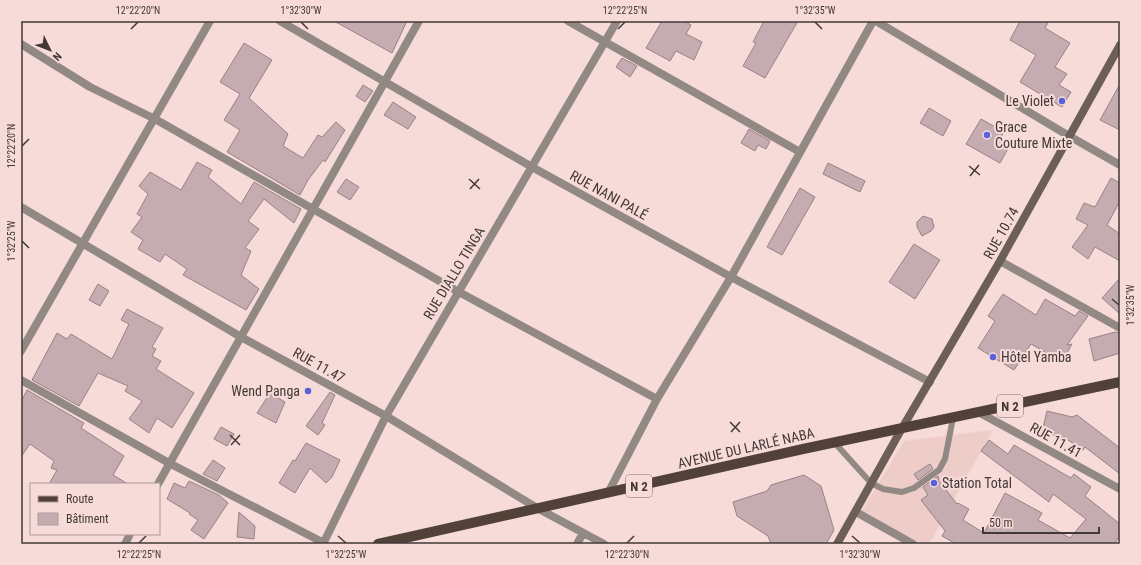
<svg xmlns="http://www.w3.org/2000/svg" width="1141" height="565" font-family="'Roboto Condensed',sans-serif">
  <style>
    .built { fill: #eeccc8 }
    .building { fill: #c5acb1; stroke: #998186 }
    .lines { fill: none; stroke-linecap: round; stroke-linejoin: round }
    .lane { stroke: #928984; stroke-width: 6 }
    .street { stroke: #928984; stroke-width: 8 }
    .secondary { stroke: #6c5f58; stroke-width: 8 }
    .primary { stroke: #514139; stroke-width: 10 }
    .ticks { fill: none; stroke: #423836; stroke-width: 1.5 }
    .poi-dot { fill: #5b61d8; stroke: #f6dbd8; stroke-width: 1.5 }
    .labels { text-anchor: middle; dominant-baseline: central; stroke-width: 4; stroke-linejoin: round; paint-order: stroke }
    .shield { fill: #f6dbd8; stroke: #786967; stroke-width: 1 }
    .shield-label { font-size: 13px; font-weight: bold; fill: #423836 }
    .poi-label { font-size: 14px; fill: #423836; stroke: #f6dbd8; text-anchor: start }
    .street-label { font-size: 14px; fill: #423836; stroke: #f6dbd8 }
    .neatline { fill: none; stroke: #423836; stroke-width: 1.5 }
    .ticks-label { font-size: 10px; text-anchor: middle; fill: #423836 }
  </style>
  <rect width="100%" height="100%" fill="#f6dbd8"/>
  <!-- built -->
  <path class="built" d="M993,430l-64,114h-13l-55,-32 43,-71z"/>
  <!-- building -->
  <path class="building" d="M334,21h73l-15,32z
    M662,21h22l7,4 -5,9 16,8 -8,18 -18,-9 -6,10 -24,-13z
    M764,21h34l-33,57 -22,-12 13,-23 -3,-1z
    M1020,21h29l-4,7 25,15 -15,24 12,7 -8,11 12,7 -9,15 -42,-25 16,-27 -26,-15z
    M244,43l28,17 -23,38 39,36 -5,12 20,12 15,-23 4,2 14,-15 9,8 -20,32 -2,-2 -15,20 -8,15 -73,-43 13,-22 -16,-10 16,-26 -20,-12z
    M622,58l15,8 -7,11 -14,-10z
    M1120,84v46l-20,-10z
    M363,85l10,6 -8,11 -9,-6z
    M393,102l23,15 -8,12 -24,-14z
    M929,108l22,13 -8,15 -23,-13z
    M981,119l23,13 -5,8 11,5 -10,18 -34,-19z
    M749,129l21,12 -4,8 -8,-4 -3,6 -14,-8z
    M197,162l15,8 -4,7 33,27 13,-22 47,27 -7,14 -30,-24 -16,22 11,8 -14,19 6,3 -10,24 18,14 -13,21 -63,-35 4,-6 -22,-15 -5,8 -22,-13 5,-9 -12,-8 11,-15 -5,-3 11,-20 -9,-8 11,-14 31,18z
    M828,163l37,18 -5,11 -37,-18z
    M1111,178l9,5v18l-13,24 13,9v27l-25,-14 -7,12 -16,-12 16,-22 -12,-6 8,-16 11,4z
    M346,179l13,8 -9,13 -13,-8z
    M800,188l15,9 -33,58 -15,-8z
    M923,216l9,3 2,8 -3,4 -9,5 -5,-9v-5z
    M914,244l26,16 -25,39 -26,-17z
    M1120,278v36l-18,-16z
    M98,284l11,7 -9,15 -11,-6z
    M1003,294l33,21 9,-16 30,17 4,-5 9,5 -21,29 5,-1 -10,18 -31,-18 -17,26 -36,-22 17,-27 -7,-5z
    M127,309l36,19 -11,19 4,2 -4,7 9,5 -5,8 38,24 -22,35 -15,-10 -8,15 -20,-14 13,-18 -17,-10 3,-5 -30,-13 -19,33 -47,-26 25,-47 10,6 4,-5 41,25 17,-35 -8,-4z
    M1115,332l5,1v20l-26,8 -5,-22z
    M27,390l57,33 -3,5 43,28 -11,19 15,9h-79l8,-14 -6,-2 3,-7 -24,-17 -9,13v-55z
    M330,392l5,3 -13,28 3,2 -7,10 -12,-9z
    M270,393l15,9 -9,21 -19,-10z
    M1047,411l25,6 5,-2 43,33v26l-35,-27 -2,3 -18,-12 -23,-6z
    M221,427l13,7 -7,12 -13,-7z
    M989,440l19,14 6,-9 57,33 3,-4 17,13 -6,9 35,28v12l-6,8h-158l-14,-8 3,-5 -24,-31 7,-5 -5,-8 15,-11 1,3 -1,1 19,24 1,-1 11,6 -6,11 21,13 21,-40 37,20 -4,7 32,18 16,-19 -33,-25 -4,8 -68,-51z
    M306,443l34,17 -8,17 -6,6 -16,-15 -15,25 -16,-10 14,-23 2,1z
    M213,460l12,8 -8,13 -14,-7z
    M930,464l3,5 -15,11 -4,-6z
    M804,475l17,11 13,44 -8,14h-55l-3,-8 -31,-20 -4,-14 34,-11 4,-6z
    M189,481l30,14 9,8 -24,36 -13,-9 7,-10 -9,-6 1,-1 -23,-14 7,-16 11,5z
    M239,512l16,14 -1,13 -17,-2z"/>
  <g class="lines">
    <!-- lane -->
    <path class="lane" d="M834,442l37,41 12,6 19,3 12,-4 25,-18 6,-11 8,-41"/>
    <!-- street -->
    <path class="street" d="M280,21l252,146 199,110 199,105
      M568,21l232,131
      M876,21l193,115 51,29
      M21,44l69,43 65,32 302,172 200,108
      M21,207l220,130 145,79 151,92 67,36
      M1000,261l120,67
      M21,351l189,-330
      M21,380l148,83 155,80
      M980,413l140,76
      M158,484l261,-463
      M608,493l49,-94 74,-122 142,-256
      M856,512l57,32
      M125,544l5,-10
      M323,544l63,-128 231,-395
      M577,544l6,-11"/>
    <!-- secondary -->
    <path class="secondary" d="M837,544l64,-114 99,-169 120,-216"/>
    <!-- primary -->
    <path class="primary" d="M378,544l425,-95 317,-67"/>
  </g>
  <!-- ticks -->
  <path class="ticks" d="M301,22l7,7M815,22l7,7M131,29l7,-7M618,29l7,-7M22,146l7,-7M969,166l11,9M970,176l9,-11M469,179l11,10M470,189l9,-10M22,241l7,7M1112,299l7,6M730,422l10,10M731,432l9,-10M230,435l10,10M231,445l9,-10M338,536l8,7M852,536l8,7M139,543l7,-7M627,543l7,-7"/>
  <!-- markers -->
  <g class="poi-dot">
    <circle cx="1062" cy="101" r="4"/>
    <circle cx="987" cy="135" r="4"/>
    <circle cx="993" cy="357" r="4"/>
    <circle cx="308" cy="391" r="4"/>
    <circle cx="934" cy="483" r="4"/>
  </g>
  <g class="labels">
    <!-- shield labels -->
    <g class="shield">
      <rect x="997" y="395" width="26" height="22" rx="3"/>
      <rect x="626" y="475" width="26" height="22" rx="3"/>
    </g>
    <g class="shield-label">
      <text x="1010" y="406">N 2</text>
      <text x="639" y="486">N 2</text>
    </g>
    <!-- poi labels -->
    <g class="poi-label">
      <text x="1054" y="101" text-anchor="end">Le Violet</text>
      <text x="995" y="127">Grace<tspan x="995" dy="16">Couture Mixte</tspan></text>
      <text x="1001" y="357">Hôtel Yamba</text>
      <text x="300" y="391" text-anchor="end">Wend Panga</text>
      <text x="942" y="483">Station Total</text>
    </g>
    <!-- street labels -->
    <g class="street-label">
      <text transform="translate(609 195) rotate(29)">RUE NANI PALÉ</text>
      <text transform="translate(1001 233) rotate(-61)">RUE 10.74</text>
      <text transform="translate(454 273) rotate(-59)">RUE DIALLO TINGA</text>
      <text transform="translate(319 365) rotate(29)">RUE 11.47</text>
      <text transform="translate(1056 440) rotate(29)">RUE 11.41</text>
      <text transform="translate(746 448) rotate(-13)">AVENUE DU LARLÉ NABA</text>
    </g>
  </g>
  <!-- border -->
  <rect width="1141" height="565" fill="none" stroke="#f6dbd8" stroke-width="44"/>
  <!-- legend -->
  <rect x="30" y="483" width="130" height="52" fill="#f6dbd8" stroke="#ae9a97"/>
  <rect x="38" y="496" width="20" height="6" fill="#514139" stroke="#ae9a97"/>
  <text x="66" y="503" font-size="12" fill="#423836">Route</text>
  <rect x="38" y="513" width="20" height="12" fill="#c5acb1" stroke="#ae9a97"/>
  <text x="66" y="523" font-size="12" fill="#423836">Bâtiment</text>
  <!-- north arrow -->
  <g transform="translate(50 50) rotate(133)" stroke="#f6dbd8" stroke-width="3" paint-order="stroke">
  <path d="M0-3L7 15L0 10L-7 15Z" fill="#423836"/>
  <text y="-6" font-size="11" font-weight="bold" text-anchor="middle" fill="#423836">N</text>
  </g>
  <!-- scale -->
  <path d="M983 527v6h116v-6" fill="none" stroke="#423836" stroke-width="2"/>
  <text x="989" y="527" font-size="12" fill="#423836" stroke="#f6dbd8" stroke-width="3" paint-order="stroke">50 m</text>
  <rect x="22" y="22" width="1097" height="521" class="neatline"/>
  <g class="ticks-label">
    <text x="138" y="14">12°22'20"N</text>
    <text x="301" y="14">1°32'30"W</text>
    <text x="625" y="14">12°22'25"N</text>
    <text x="815" y="14">1°32'35"W</text>
    <text transform="translate(11 146) rotate(-90)" y="4">12°22'20"N</text>
    <text transform="translate(11 241) rotate(-90)" y="4">1°32'25"W</text>
    <text transform="translate(1130 305) rotate(-90)" y="4">1°32'35"W</text>
    <text x="139" y="558">12°22'25"N</text>
    <text x="346" y="558">1°32'25"W</text>
    <text x="627" y="558">12°22'30"N</text>
    <text x="860" y="558">1°32'30"W</text>
  </g>
</svg>
